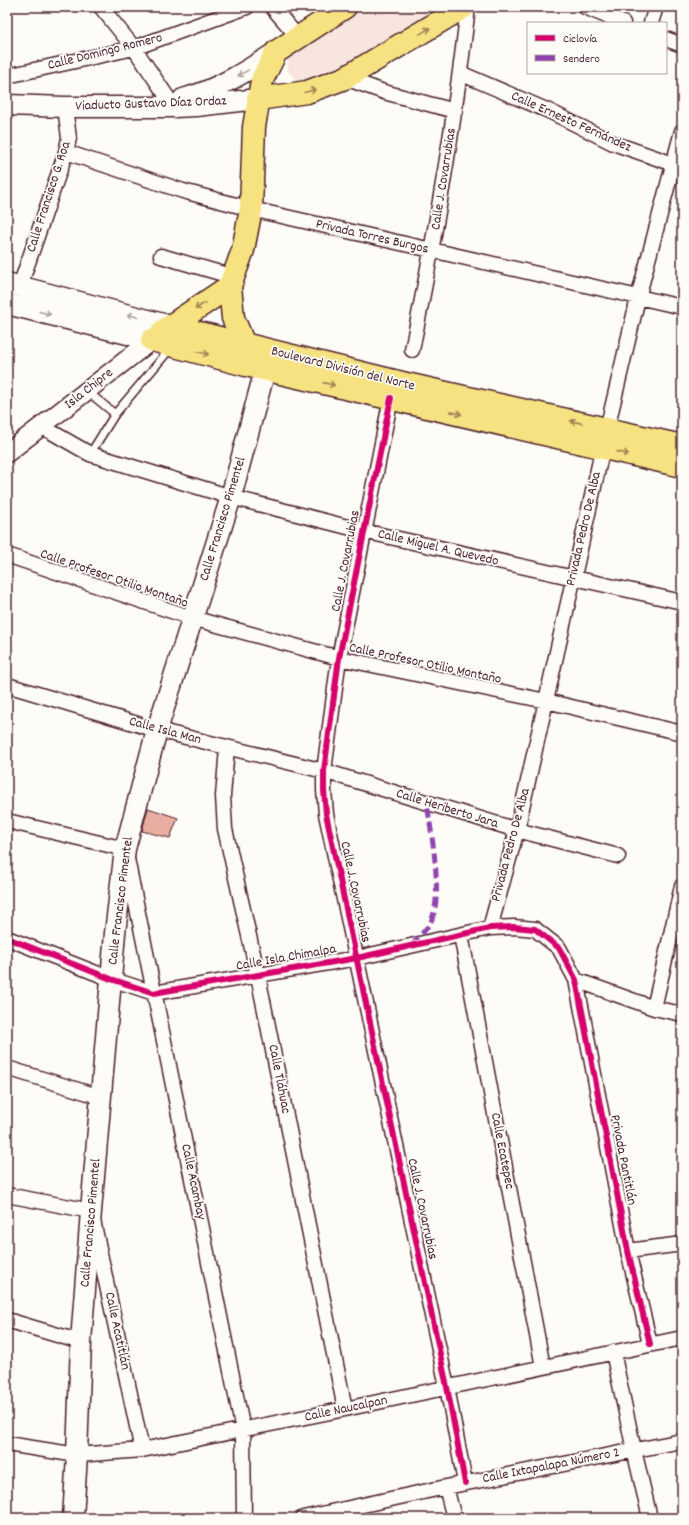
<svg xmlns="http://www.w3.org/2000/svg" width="689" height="1525" font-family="Dekko,sans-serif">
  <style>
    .built { fill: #f7e5de }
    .building { fill: #e8aea2; stroke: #4a1f2b }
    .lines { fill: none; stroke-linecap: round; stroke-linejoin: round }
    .service-casing { stroke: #4a1f2b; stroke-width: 10 }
    .minor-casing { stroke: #4a1f2b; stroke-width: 17 }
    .tertiary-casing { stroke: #4a1f2b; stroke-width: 21 }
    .secondary-casing { stroke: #4a1f2b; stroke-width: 23 }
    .primary-casing { stroke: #4a1f2b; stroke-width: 25 }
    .service { stroke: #fdfcf7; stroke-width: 7 }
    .minor { stroke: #fdfcf7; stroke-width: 14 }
    .tertiary { stroke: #fdfcf7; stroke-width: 18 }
    .secondary { stroke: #fdfcf7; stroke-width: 20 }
    .primary { stroke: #f7e281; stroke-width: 22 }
    .quiet { stroke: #8e44ad; stroke-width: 5; stroke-dasharray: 10 5; stroke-linecap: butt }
    .cycleway-casing { stroke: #fdfcf7; stroke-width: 8 }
    .cycleway { stroke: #d6006c; stroke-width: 6 }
    .oneway { stroke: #a08056 }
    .oneway2 { stroke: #ac999b }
    .labels { text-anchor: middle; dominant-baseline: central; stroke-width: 3.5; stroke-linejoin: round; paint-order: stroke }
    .street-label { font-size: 14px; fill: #4a1f2b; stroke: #fdfcf7 }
  </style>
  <rect width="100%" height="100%" fill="#fdfcf7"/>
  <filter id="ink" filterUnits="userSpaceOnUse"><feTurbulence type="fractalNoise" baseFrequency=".025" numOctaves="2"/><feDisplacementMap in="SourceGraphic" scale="8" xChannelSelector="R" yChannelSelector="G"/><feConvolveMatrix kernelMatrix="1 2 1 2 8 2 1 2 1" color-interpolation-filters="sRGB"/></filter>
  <g filter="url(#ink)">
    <!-- built -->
    <path class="built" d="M359,7h83l-54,31 -45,32 -45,13 -10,-12 -1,-12 6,-10z"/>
    <!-- building -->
    <path class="building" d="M148,808l30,10 -8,20 -28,-7z"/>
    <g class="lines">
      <defs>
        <path id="service" d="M87,391l28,23 55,-65
          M90,454l25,-40"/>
        <path id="minor" d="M101,7l33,41 40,59
          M272,7l26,30
          M585,7l38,16
          M651,23l5,-16
          M666,39l16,6
          M460,73l91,39 62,31 69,24
          M7,76l127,-28 113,-41
          M345,78l39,14 71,19
          M66,152l117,39 68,18 431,98
          M161,256l73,21
          M20,286l46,-134 3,-14 -4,-31
          M412,350c23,-114 43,-228 56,-343
          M391,398l-52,260 -15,113v19l2,24 121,573 18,96
          M41,426l49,28 141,43 132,34 319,71
          M7,555l185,63 147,40 207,43 136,32
          M7,685l150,45 167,41 193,59 101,26
          M227,748l-4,48 2,33 33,147 87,433
          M7,821l118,28 118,581 1,88
          M490,928l27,-98 90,-401 31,-131 44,-167
          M461,935l82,432
          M7,938l104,41 43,14 203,-35 133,-30 24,-1 21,2 24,19 17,32 52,271 22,93
          M576,980l78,28 28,6
          M654,1008l28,-122
          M7,1068l94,29
          M7,1195l84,16 51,239
          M628,1251l54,-7
          M7,1320l74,22
          M613,1352l21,98 16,68
          M7,1444l70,11 65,-5 203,-41 337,-71
          M446,1487l8,31
          M303,1518l143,-31 236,-46"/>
        <path id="tertiary" d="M7,453l145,-113"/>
        <path id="secondary" d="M183,99c34,-9 64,-28 93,-47
          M7,105l58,2h109l22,-1 62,-7
          M7,283l164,43
          M7,304l145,36
          M73,1518l4,-63 4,-113 10,-131 24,-278 10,-84 32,-119 74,-233 38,-142"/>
        <path id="primary" d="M258,99l49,-7 38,-14 119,-71
          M171,326l235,58 276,62
          M163,331l67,-45
          M152,340l94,25 436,101
          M245,356l-1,-12 -11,-26 -3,-32 13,-36 8,-41 3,-82 8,-47 14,-28 69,-45"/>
      </defs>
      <!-- service casing -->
      <use href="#service" class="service-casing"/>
      <!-- minor casing -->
      <use href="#minor" class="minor-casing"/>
      <!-- tertiary casing -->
      <use href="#tertiary" class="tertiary-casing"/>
      <!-- secondary casing -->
      <use href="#secondary" class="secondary-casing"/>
      <!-- primary casing -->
      <use href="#primary" class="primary-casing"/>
      <!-- service -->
      <use href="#service" class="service"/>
      <!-- minor -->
      <use href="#minor" class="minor"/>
      <!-- tertiary -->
      <use href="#tertiary" class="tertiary"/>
      <!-- secondary -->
      <use href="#secondary" class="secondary"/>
      <!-- primary -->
      <use href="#primary" class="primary"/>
      <!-- quiet -->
      <path class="quiet" d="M412,945c7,-9 18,-18 21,-29 9,-27 -2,-84 -6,-113"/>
      <defs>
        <path id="cycleway" d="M391,398l-52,260 -15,113v19l2,24 121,573 18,96
          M7,938l104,41 43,14 203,-35 133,-30 24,-1 21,2 24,19 17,32 52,271 22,93"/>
      </defs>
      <!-- cycleway casing -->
      <use href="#cycleway" class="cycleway-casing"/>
      <!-- cycleway -->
      <use href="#cycleway" class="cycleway"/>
    </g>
    <!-- one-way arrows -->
    <defs><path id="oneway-shaft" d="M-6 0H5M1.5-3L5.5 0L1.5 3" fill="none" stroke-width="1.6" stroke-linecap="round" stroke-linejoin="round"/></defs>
    <g class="oneway">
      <use href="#oneway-shaft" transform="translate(425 31) rotate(-31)"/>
      <use href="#oneway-shaft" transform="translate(310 91) rotate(-15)"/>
      <use href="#oneway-shaft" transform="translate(200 306) rotate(147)"/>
      <use href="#oneway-shaft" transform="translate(203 353) rotate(15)"/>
      <use href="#oneway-shaft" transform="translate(329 384) rotate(13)"/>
      <use href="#oneway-shaft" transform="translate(456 413) rotate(13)"/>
      <use href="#oneway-shaft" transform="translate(576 422) rotate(-167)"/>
      <use href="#oneway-shaft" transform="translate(623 453) rotate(13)"/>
    </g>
    <g class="oneway2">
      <use href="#oneway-shaft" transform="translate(243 73) rotate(151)"/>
      <use href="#oneway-shaft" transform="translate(45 313) rotate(14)"/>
      <use href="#oneway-shaft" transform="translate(133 316) rotate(-165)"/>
    </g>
  </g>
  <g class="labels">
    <!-- street labels -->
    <g class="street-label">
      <text transform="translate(105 52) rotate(-14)">Calle Domingo Romero</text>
      <text transform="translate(151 104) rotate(-2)">Viaducto Gustavo Díaz Ordaz</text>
      <text transform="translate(571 122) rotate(24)">Calle Ernesto Fernández</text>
      <text transform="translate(444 179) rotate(-81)">Calle J. Covarrubias</text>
      <text transform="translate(49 197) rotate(-72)">Calle Francisco G. Roa</text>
      <text transform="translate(372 237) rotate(13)">Privada Torres Burgos</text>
      <text transform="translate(343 369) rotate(14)">Boulevard División del Norte</text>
      <text transform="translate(89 389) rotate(-38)">Isla Chipre</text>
      <text transform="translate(223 519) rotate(-73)">Calle Francisco Pimentel</text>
      <text transform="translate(584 529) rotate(-77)">Privada Pedro De Alba</text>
      <text transform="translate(438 548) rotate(13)">Calle Miguel A. Quevedo</text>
      <text transform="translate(346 561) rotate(-79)">Calle J. Covarrubias</text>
      <text transform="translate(114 579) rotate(19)">Calle Profesor Otilio Montaño</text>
      <text transform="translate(425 664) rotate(12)">Calle Profesor Otilio Montaño</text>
      <text transform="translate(165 731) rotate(15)">Calle Isla Man</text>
      <text transform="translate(447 809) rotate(17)">Calle Heriberto Jara</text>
      <text transform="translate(511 845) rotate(-75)">Privada Pedro De Alba</text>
      <text transform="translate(355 892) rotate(78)">Calle J. Covarrubias</text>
      <text transform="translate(121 901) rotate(-83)">Calle Francisco Pimentel</text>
      <text transform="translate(286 958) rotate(-10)">Calle Isla Chimalpa</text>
      <text transform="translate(279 1079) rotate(79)">Calle Tláhuac</text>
      <text transform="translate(502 1151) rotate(79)">Calle Ecatepec</text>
      <text transform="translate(623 1160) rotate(79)">Privada Pantitlán</text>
      <text transform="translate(193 1182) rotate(78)">Calle Acambay</text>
      <text transform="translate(422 1209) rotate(78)">Calle J. Covarrubias</text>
      <text transform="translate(91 1223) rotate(-85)">Calle Francisco Pimentel</text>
      <text transform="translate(117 1331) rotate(78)">Calle Acatitlán</text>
      <text transform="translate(346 1409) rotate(-12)">Calle Naucalpan</text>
      <text transform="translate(551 1466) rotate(-11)">Calle Ixtapalapa Número 2</text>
    </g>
  </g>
  <!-- margin -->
  <rect width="689" height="1525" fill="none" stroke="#fdfcf7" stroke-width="24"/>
  <rect x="12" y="12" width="665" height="1501" fill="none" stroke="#4a1f2b" stroke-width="1.5" filter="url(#ink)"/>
  <!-- legend -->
  <rect x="527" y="22" width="140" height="52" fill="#fdfcf7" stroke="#b5a4a5"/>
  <rect x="535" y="35" width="20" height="6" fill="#d6006c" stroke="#b5a4a5"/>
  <text x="563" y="42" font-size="12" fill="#4a1f2b">Ciclovía</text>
  <rect x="535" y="55" width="20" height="6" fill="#8e44ad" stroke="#b5a4a5"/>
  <text x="563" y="62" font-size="12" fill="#4a1f2b">Sendero</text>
</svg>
